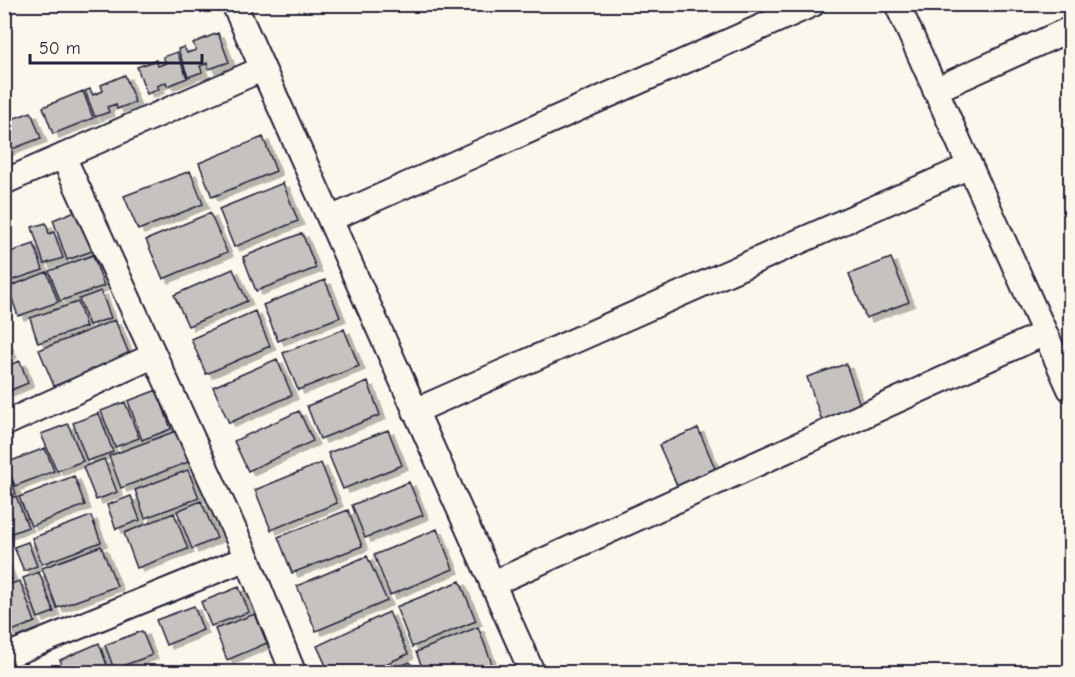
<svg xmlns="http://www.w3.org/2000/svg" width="1075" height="677" font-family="'Comic Neue',sans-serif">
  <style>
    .building { fill: #c6c2c0; stroke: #22223b; stroke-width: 1.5; filter: url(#shadow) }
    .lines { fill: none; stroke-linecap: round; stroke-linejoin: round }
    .minor-casing { stroke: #22223b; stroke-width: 28 }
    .minor { stroke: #fbf7ec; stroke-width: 24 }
  </style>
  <defs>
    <filter id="shadow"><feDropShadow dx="6" dy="4" stdDeviation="0" flood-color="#0004"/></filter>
  </defs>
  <rect width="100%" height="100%" fill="#fbf7ec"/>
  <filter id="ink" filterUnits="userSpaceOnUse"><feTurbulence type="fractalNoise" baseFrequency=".0167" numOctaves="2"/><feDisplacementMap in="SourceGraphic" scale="12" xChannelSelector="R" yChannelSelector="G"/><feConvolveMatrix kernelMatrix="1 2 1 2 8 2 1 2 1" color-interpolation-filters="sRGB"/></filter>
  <g filter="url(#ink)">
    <!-- building -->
    <path class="building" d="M218,33l11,29 -20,7 -2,-6 -7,3 2,6 -14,5 -10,-28 6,-2 3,6 9,-3 -3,-7z
      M177,52l10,26 -20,8 -1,-4 -9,4 2,3 -12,5 -10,-27 19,-7 2,6 8,-3 -3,-6z
      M125,75l10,27 -18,7 -1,-5 -9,3 2,5 -14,5 -10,-26 5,-2 3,6 10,-4 -2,-6z
      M83,91l10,27 -40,16 -10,-27z
      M31,112l10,26 -37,14v-30z
      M263,137l13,34 -64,26 -13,-34z
      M190,171l13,33 -65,26 -14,-34z
      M283,183l15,38 -64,26 -15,-38z
      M80,209l15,41 -28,10 -14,-40z
      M210,213l17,39 -64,27 -17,-39z
      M46,223l3,11 5,-2 9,26 -19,6 -12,-37z
      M302,233l14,35 -60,23 -13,-34z
      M34,244l9,26 -39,13v-29z
      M93,255l11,31 -44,15 -11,-30z
      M891,258l18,44 -43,16 -17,-44z
      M233,269l14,32 -59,25 -14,-31z
      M47,272l11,30 -40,14 -10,-29z
      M325,280l15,37 -62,24 -15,-36z
      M101,291l10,27 -22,7 -10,-26z
      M78,302l8,25 -48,16 -8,-25z
      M255,311l15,35 -64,28 -15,-35z
      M115,320l15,36 -76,30 -15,-36z
      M344,329l15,37 -61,24 -15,-37z
      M4,338l7,16 -7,3z
      M277,359l15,36 -63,28 -16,-36z
      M20,361l8,22 -24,10v-26z
      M846,364l16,47 -39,13 -16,-47z
      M368,382l12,33 -60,24 -13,-33z
      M157,390l14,39 -29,11 -14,-39z
      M125,402l14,36 -24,9 -14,-36z
      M299,411l14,30 -65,30 -14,-30z
      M99,413l14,39 -26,9 -14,-38z
      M68,424l15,37 -26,10 -16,-37z
      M698,428l19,45 -38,17 -20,-45z
      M388,430l14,35 -59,24 -15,-36z
      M176,431l12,31 -67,26 -12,-32z
      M45,448l9,23 -39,15 -9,-23z
      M104,459l13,33 -21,8 -13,-33z
      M4,462l12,31 -12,5z
      M321,463l16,40 -66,27 -16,-40z
      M188,470l11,28 -54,20 -10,-28z
      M74,476l11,29 -54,21 -12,-29z
      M409,482l14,33 -58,23 -13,-33z
      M16,496l12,31 -24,9v-35z
      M131,496l9,24 -24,9 -9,-24z
      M201,501l16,37 -25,11 -15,-38z
      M348,510l14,36 -70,27 -14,-36z
      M174,513l14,36 -51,19 -13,-35z
      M91,516l10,26 -59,22 -10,-26z
      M437,529l16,40 -63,26 -16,-40z
      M28,542l9,24 -13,5 -10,-24z
      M101,546l16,40 -60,22 -15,-40z
      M367,556l20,45 -71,30 -19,-45z
      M4,559l8,20 -8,3z
      M39,572l15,40 -16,6 -15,-40z
      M20,581l15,41 -26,10 -5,-13v-33z
      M460,581l16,40 -64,26 -16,-40z
      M239,587l10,25 -38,14 -10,-24z
      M194,606l9,24 -37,15 -10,-25z
      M389,612l19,42 -40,18h-39l-12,-26z
      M255,614l12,29 -40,17 -12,-31z
      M478,627l14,37 -21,8h-47l-8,-20z
      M142,631l10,24 -38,14 -9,-24z
      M99,643l10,28 -44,1 -5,-12z
      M410,662l5,10h-30z"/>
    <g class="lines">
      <defs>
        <path id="minor" d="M234,4l298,668
          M897,4l173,385
          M935,90l135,-61
          M63,156l184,402 46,114
          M4,182l258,-113
          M330,219l483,-215
          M415,411l555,-245
          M4,424l149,-68
          M492,584l553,-251
          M4,657l243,-99"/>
      </defs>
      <!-- minor casing -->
      <use href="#minor" class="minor-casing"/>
      <!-- minor -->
      <use href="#minor" class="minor"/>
    </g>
  </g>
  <!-- margin -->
  <rect width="1075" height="677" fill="none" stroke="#fbf7ec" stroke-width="24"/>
  <rect x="12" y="12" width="1051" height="653" fill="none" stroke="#22223b" stroke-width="2" filter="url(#ink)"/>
  <!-- scale -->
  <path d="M30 54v9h172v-9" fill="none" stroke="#22223b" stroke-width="3"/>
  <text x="39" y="54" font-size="18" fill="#22223b" stroke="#fbf7ec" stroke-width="4.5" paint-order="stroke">50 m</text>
</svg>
